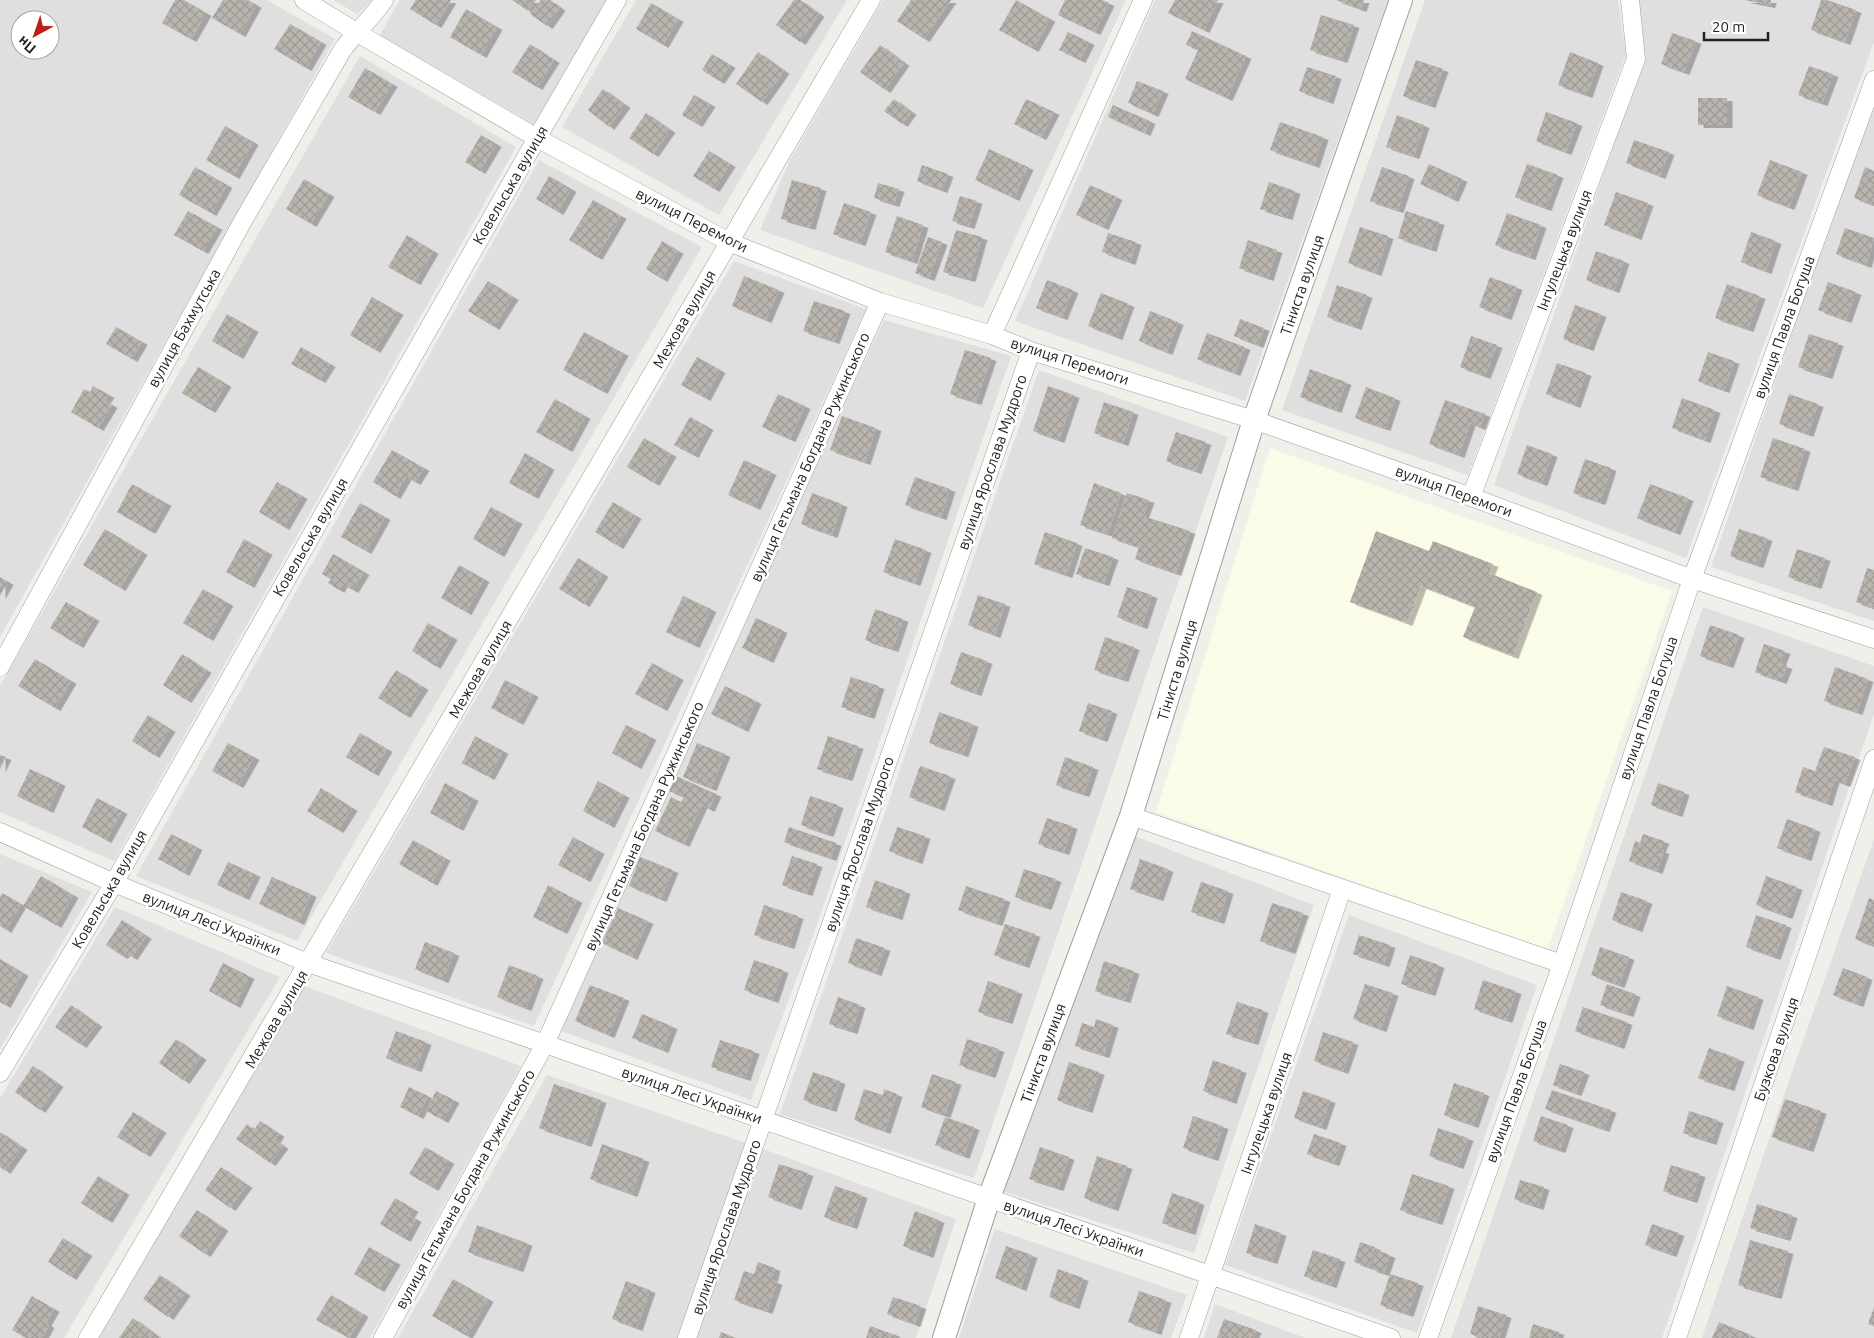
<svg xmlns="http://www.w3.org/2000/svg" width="1874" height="1338" font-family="Ubuntu,sans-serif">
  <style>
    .residential { fill: #dfdfdf; fill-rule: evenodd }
    .education { fill: #fbfce7 }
    .building { fill: url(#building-cross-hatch); filter: url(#shadow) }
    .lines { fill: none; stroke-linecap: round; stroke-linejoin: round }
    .minor-casing { stroke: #9f9f9f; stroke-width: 19 }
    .tertiary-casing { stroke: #9f9f9f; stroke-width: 24 }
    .minor { stroke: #fff; stroke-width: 18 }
    .tertiary { stroke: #fff; stroke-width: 22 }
    .labels { text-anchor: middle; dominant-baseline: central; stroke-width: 5; stroke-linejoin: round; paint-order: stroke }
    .street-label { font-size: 15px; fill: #222; stroke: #fff }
  </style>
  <defs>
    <pattern id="building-cross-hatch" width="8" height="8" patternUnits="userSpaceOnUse" patternTransform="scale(1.25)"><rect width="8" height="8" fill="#bab4af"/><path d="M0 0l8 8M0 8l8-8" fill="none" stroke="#a09a96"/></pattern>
    <filter id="shadow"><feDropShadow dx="5.5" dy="3" stdDeviation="0" flood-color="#0004"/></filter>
  </defs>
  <rect width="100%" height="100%" fill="#f1efea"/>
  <!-- residential -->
  <path class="residential" d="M0,0h267l68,39 -335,598zM20,20h30v30h-30z
    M333,0h39l-15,14z
    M400,0h207l-73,124 -155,-88z
    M636,0h211l-128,215 -157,-88z
    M883,0h243l-143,308 -223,-78 30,-70z
    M1155,0h233l-143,401 -230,-80z
    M1425,0h193l8,55 -158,420 -186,-65z
    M1637,0h237v42l-188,516 -192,-73 148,-421z
    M360,56l156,91 -402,714 -114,-49v-126z
    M1874,96v525l-163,-54z
    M539,160l163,87 -405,694 -161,-65z
    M734,261l132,48 -332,717 -208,-73z
    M884,320l127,36 -197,577 -63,167 -190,-69 157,-358z
    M1039,370l189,67 -254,741 -194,-64z
    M1703,607l171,59v48l-212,624h-211z
    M1134,836l180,69 -120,348 -190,-61z
    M1874,839v499h-172l76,-226z
    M0,854l92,38 -92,157z
    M115,907l165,70 -216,361h-64v-240z
    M1349,915l188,70 -120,348 -192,-68z
    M304,986l217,80 -151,272h-273z
    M547,1075l219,75 190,69 -40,119h-518z
    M995,1229l192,66 -16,43h-212z
    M1215,1304l90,34h-101z"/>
  <!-- education -->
  <path class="education" d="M1270,448l402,143 -124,358 -392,-137z"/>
  <!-- building -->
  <path class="building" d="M175,0h9l22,13 -15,26 -29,-16z
    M223,0h25l8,5 -16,29 -28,-16z
    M416,0h35l-15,25 -26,-16z
    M512,0h24l-8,11z
    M541,0h9l10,8 -13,18 -17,-12z
    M794,0h6l19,14 -19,28 -24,-17z
    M911,0h40l-27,39 -27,-18z
    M1016,0l34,19 -17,30 -34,-19z
    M1065,0h37l7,3 -14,29 -37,-17z
    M1175,0h43l-14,30 -36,-17z
    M1336,0h28l-3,9z
    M1744,0h27l-1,5z
    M1821,0h6l29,10 -11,32 -34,-12z
    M651,3l27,16 -15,26 -27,-16z
    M466,9l31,18 -16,28 -31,-18z
    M1321,15l33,10 -12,35 -32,-10z
    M290,24l31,18 -15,26 -32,-19z
    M1192,31l54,25 -19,42 -42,-19 13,-29 -12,-5z
    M1068,32l21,10 -9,18 -21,-10z
    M1672,33l24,8 -12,31 -23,-8z
    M530,44l24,16 -17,27 -25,-15z
    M880,45l24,18 -19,27 -25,-18z
    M758,52l26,19 -22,31 -26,-18z
    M1570,52l28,11 -11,32 -29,-10z
    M712,54l18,11 -11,16 -17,-11z
    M1416,60l27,9 -13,36 -27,-9z
    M1809,66l24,8 -11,29 -24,-8z
    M1307,67l29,9 -8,25 -29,-10z
    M365,68l27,16 -17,28 -27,-15z
    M1137,81l26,10 -10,23 -25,-11z
    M603,89l22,16 -16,22 -21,-17z
    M694,95l16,9 -13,20 -15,-9z
    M1698,98h29v27h-29z
    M894,99l17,13 -9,12 -18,-13z
    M1026,99l28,13 -13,25 -27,-13z
    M1113,105l37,16 -5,12 -37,-16z
    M1546,112l31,11 -11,29 -30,-11z
    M646,113l24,17 -17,24 -24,-16z
    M1397,115l27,10 -10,31 -28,-9z
    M1280,122l43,15 -9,28 -44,-15z
    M225,126l28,16 -19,34 -28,-16z
    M481,135l15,9 -16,27 -15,-9z
    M1634,140l35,12 -9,24 -34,-13z
    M989,149l39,18 -14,31 -39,-18z
    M709,151l21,13 -16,25 -21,-13z
    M1770,160l32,12 -13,35 -32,-12z
    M1429,164l33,15 -9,20 -33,-15z
    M1527,164l31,11 -12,33 -31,-11z
    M922,165l26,9 -6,16 -25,-9z
    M195,167l32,18 -16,28 -32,-18z
    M1382,167l27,9 -11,34 -28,-9z
    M1865,167l9,4v34l-20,-7z
    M549,176l22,13 -13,23 -22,-13z
    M304,179l25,15 -18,30 -25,-15z
    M792,180l29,8 -11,39 -29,-8z
    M1269,182l26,9 -8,26 -27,-8z
    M878,183l21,6 -5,15 -20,-6z
    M1090,185l27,12 -14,30 -27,-12z
    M1616,192l32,11 -12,34 -32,-12z
    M960,196l17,5 -8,25 -17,-5z
    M593,200l28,16 -24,41 -28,-17z
    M844,203l27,9 -11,31 -27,-9z
    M188,211l29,16 -14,24 -29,-16z
    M1406,211l33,11 -8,27 -33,-11z
    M1507,213l34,12 -11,32 -35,-12z
    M897,216l26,9 -11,36 -27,-9z
    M1360,227l28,9 -12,37 -28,-10z
    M1845,228l29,10 -8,27 -30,-11z
    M956,230l26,7 -12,42 -27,-7z
    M1751,232l25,9 -10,30 -25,-9z
    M1108,233l28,9 -6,20 -28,-10z
    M407,235l26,16 -18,31 -27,-15z
    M928,237l14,5 -13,36 -14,-5z
    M1248,240l29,10 -9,28 -29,-10z
    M662,241l16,10 -16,28 -16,-10z
    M1596,251l28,10 -10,29 -28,-10z
    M744,276l35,14 -13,30 -34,-14z
    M1490,277l27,10 -11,30 -27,-10z
    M1047,280l26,10 -11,27 -26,-9z
    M488,281l25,16 -19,30 -26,-16z
    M1828,282l28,10 -10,28 -28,-10z
    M1727,284l33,12 -12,33 -33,-11z
    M1337,285l30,10 -11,32 -29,-10z
    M1101,293l28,11 -12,33 -29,-11z
    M372,297l26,15 -23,38 -25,-15z
    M814,301l31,10 -11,30 -31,-10z
    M1575,305l26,9 -13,34 -25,-9z
    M1150,311l28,11 -11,30 -28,-11z
    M227,314l26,15 -15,27 -26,-15z
    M1240,319l24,9 -6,17 -24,-9z
    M116,327l26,15 -10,17 -26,-15z
    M584,332l39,21 -21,38 -39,-21z
    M1207,333l38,14 -10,26 -38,-14z
    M1809,334l29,9 -11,33 -29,-9z
    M1471,336l26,9 -12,31 -25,-9z
    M301,347l29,17 -10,16 -29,-16z
    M965,350l26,8 -15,44 -26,-8z
    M1708,352l26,9 -10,29 -26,-9z
    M697,357l23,13 -15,28 -24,-13z
    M1557,363l29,10 -11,32 -29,-11z
    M198,367l28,17 -16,26 -28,-17z
    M1310,369l36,13 -10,28 -36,-13z
    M93,386l16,9 -4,6 7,4 -14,23 -27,-16 13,-23 6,3z
    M1048,386l26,9 -15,45 -26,-9z
    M1366,387l29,11 -10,30 -30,-10z
    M778,394l27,12 -15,33 -28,-12z
    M1789,394l29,10 -10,30 -29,-10z
    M1682,398l33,12 -10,30 -33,-12z
    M555,399l30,17 -18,33 -31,-17z
    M1445,400l40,14 -5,13 -10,-4 -11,32 -30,-11z
    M1104,402l29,10 -10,31 -29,-10z
    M842,416l34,12 -11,34 -35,-12z
    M690,417l18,10 -15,28 -19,-10z
    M1176,432l30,10 -10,29 -30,-10z
    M644,438l27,16 -17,29 -27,-16z
    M1773,438l32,11 -12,39 -33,-11z
    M1527,445l25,9 -10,29 -25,-9z
    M392,450l32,18 -9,14 -9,-5 -11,19 -22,-14z
    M525,453l24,14 -16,29 -24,-13z
    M1585,459l26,9 -11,34 -27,-9z
    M744,460l27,12 -16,35 -27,-12z
    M915,477l35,12 -9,28 -36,-12z
    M277,482l25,14 -18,31 -25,-15z
    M1094,483l27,10 -13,41 -28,-9z
    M132,484l34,19 -16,28 -33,-19z
    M1650,484l38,14 -13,34 -38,-14z
    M812,493l30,11 -10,31 -31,-11z
    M1127,493l22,7 -6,16 47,15 -14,42 -41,-14 4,-12 -27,-9z
    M613,502l23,14 -18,30 -23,-14z
    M360,503l25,14 -19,34 -25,-14z
    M491,507l26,14 -18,33 -26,-15z
    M105,529l37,23 -22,36 -37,-23z
    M1739,529l28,9 -9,27 -28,-9z
    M1376,531l53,20 4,-10 60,23 -4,9 48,19 -24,64 -50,-19 12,-30 -54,-21 -14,37 -57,-21z
    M1045,532l32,11 -10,32 -33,-11z
    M244,539l23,13 -18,33 -23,-13z
    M895,539l31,11 -11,33 -32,-11z
    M1085,548l28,9 -9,26 -28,-9z
    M1797,549l28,9 -9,28 -28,-9z
    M333,554l31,18 -11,18 -11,-6 -3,6 -11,-7 3,-4 -9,-5z
    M578,558l25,16 -19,30 -25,-15z
    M459,565l25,14 -18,33 -25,-14z
    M1867,568l7,2v38l-18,-6z
    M0,577l8,5 -8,14z
    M1127,587l25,8 -10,31 -25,-9z
    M203,589l25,14 -20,35 -25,-15z
    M978,595l27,9 -10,31 -27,-10z
    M683,596l28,13 -17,36 -28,-13z
    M66,602l28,16 -16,27 -28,-17z
    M875,609l28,10 -10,30 -28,-9z
    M756,618l26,12 -14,30 -26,-12z
    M428,623l24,14 -17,29 -23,-15z
    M1710,625l29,10 -11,30 -28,-9z
    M1105,637l29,10 -11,32 -29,-9z
    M1764,644l21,7 -5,13 7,2 -6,15 -26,-9z
    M961,652l26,9 -11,32 -26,-9z
    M182,654l24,16 -20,30 -23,-15z
    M35,659l36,22 -16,27 -37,-22z
    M652,663l26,14 -16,31 -27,-14z
    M1835,667l33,12 -11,33 -33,-11z
    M396,670l27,17 -18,28 -27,-17z
    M851,677l28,9 -10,30 -28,-9z
    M505,680l28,14 -15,28 -27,-14z
    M725,686l31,15 -13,28 -32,-15z
    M1088,703l24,8 -10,28 -23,-8z
    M939,712l34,12 -10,30 -34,-11z
    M148,715l22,14 -16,26 -22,-14z
    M626,725l25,12 -15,29 -24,-13z
    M360,733l27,16 -14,24 -27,-16z
    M475,736l28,15 -14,26 -27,-14z
    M828,736l30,10 -11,32 -30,-9z
    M228,743l26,14 -16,28 -26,-14z
    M697,743l28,11 -14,34 -28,-11z
    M1824,747l31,10 -10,27 -11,-4 -7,23 -32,-11 8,-25 12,4z
    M0,755l6,2 -6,12z
    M1065,757l28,10 -9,27 -28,-9z
    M920,766l30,10 -11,32 -30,-11z
    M30,769l30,14 -12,27 -31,-14z
    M676,776l40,18 -7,15 -7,-4 -18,39 -29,-13 16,-34 10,5 3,-5 -15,-6z
    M598,781l26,14 -15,30 -26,-14z
    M445,783l28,15 -15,30 -28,-15z
    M1658,783l26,9 -7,22 -26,-9z
    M321,788l31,20 -14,22 -31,-19z
    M810,796l28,9 -10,29 -27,-9z
    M97,798l25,13 -16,29 -24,-13z
    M1047,818l25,8 -8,26 -26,-8z
    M1787,819l28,10 -9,29 -29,-10z
    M789,827l47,16 -5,15 -47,-16z
    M897,827l28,9 -8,25 -28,-10z
    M171,834l26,13 -13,26 -26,-14z
    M1643,834l21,7 -4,9 4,1 -7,20 -28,-10 6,-20 5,2z
    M573,837l26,14 -14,28 -27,-14z
    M413,840l32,18 -13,25 -33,-19z
    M792,856l25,8 -10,29 -25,-8z
    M640,857l33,13 -12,29 -32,-13z
    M1140,859l28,10 -10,29 -28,-9z
    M228,862l27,12 -11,23 -27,-12z
    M1024,869l32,10 -10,28 -31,-10z
    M41,876l32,19 -17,30 -33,-19z
    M1766,876l31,11 -10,29 -31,-11z
    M272,877l39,17 -12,28 -40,-18z
    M875,880l30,11 -8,26 -31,-10z
    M1201,882l27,9 -9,30 -28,-9z
    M548,885l29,15 -15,31 -29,-14z
    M966,886l39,13 -8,24 -39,-13z
    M1621,892l26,9 -10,28 -25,-9z
    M2,893l19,11 -15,26 -6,-4v-29z
    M1869,898l5,2v46l-19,-7z
    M1272,903l31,10 -13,38 -30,-10z
    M764,905l34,11 -9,30 -35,-11z
    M618,908l30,13 -16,36 -30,-14z
    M1756,915l30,10 -11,32 -29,-10z
    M122,920l24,16 -14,21 -7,-4 -3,3 -16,-11z
    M1005,924l30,10 -11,31 -30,-10z
    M1359,935l31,10 -6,19 -31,-10z
    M856,938l29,10 -9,25 -28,-10z
    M425,942l29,11 -11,27 -28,-11z
    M1600,947l29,10 -10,28 -28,-10z
    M1410,955l29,10 -9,28 -29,-9z
    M0,959l23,14 -18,32 -5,-3z
    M754,960l29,10 -10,30 -29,-10z
    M1104,961l30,10 -9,29 -30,-9z
    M223,963l26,13 -14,29 -26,-14z
    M509,965l29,11 -12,32 -29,-11z
    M1843,968l24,9 -9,27 -25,-9z
    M1483,980l33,11 -9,29 -33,-11z
    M988,981l29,10 -10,30 -29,-9z
    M1365,984l28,9 -12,36 -28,-10z
    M1607,984l28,10 -7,20 -28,-9z
    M590,985l34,13 -15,37 -34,-14z
    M1727,986l31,11 -10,30 -31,-11z
    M838,997l22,8 -8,26 -23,-7z
    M1237,1002l26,8 -10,32 -27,-8z
    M71,1005l26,19 -16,21 -26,-18z
    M1583,1007l44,15 -8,24 -44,-15z
    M642,1014l30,12 -9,24 -31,-12z
    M1096,1019l17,6 -9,30 -29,-9 7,-23 12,4z
    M396,1031l30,11 -10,27 -30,-11z
    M1323,1032l30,10 -10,29 -29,-10z
    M176,1039l25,18 -17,24 -25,-18z
    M967,1039l32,10 -9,26 -31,-10z
    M720,1040l34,11 -9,27 -34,-11z
    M1709,1048l30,11 -10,29 -31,-10z
    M1213,1060l28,10 -10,31 -28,-10z
    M1069,1062l30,10 -12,38 -30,-10z
    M1560,1064l24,8 -8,21 -23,-8z
    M33,1066l25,18 -18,26 -25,-18z
    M813,1072l27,9 -9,28 -28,-9z
    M932,1074l24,8 -11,33 -24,-8z
    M1454,1083l30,10 -11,32 -29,-10z
    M554,1084l47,16 -15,44 -47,-16z
    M409,1087l19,9 -10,20 -18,-9z
    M864,1089l19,6 1,-6 13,5 -12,37 -31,-11z
    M1552,1090l59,20 -7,19 -59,-20z
    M436,1091l18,9 -11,20 -17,-9z
    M1303,1091l27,9 -9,27 -27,-9z
    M1785,1099l36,12 -13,38 -36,-12z
    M1689,1111l29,9 -7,22 -28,-9z
    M133,1112l28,18 -16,24 -28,-17z
    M1193,1116l30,10 -10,32 -30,-10z
    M1541,1116l27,9 -8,25 -27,-9z
    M945,1117l29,10 -10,29 -29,-11z
    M260,1121l19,13 -4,6 8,6 -13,17 -34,-24 11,-15 7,6z
    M1438,1128l30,10 -10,28 -29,-10z
    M0,1132l22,15 -17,24 -5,-4z
    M1314,1134l27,9 -7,20 -27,-9z
    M602,1144l42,15 -12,35 -42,-15z
    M425,1147l24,14 -16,27 -24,-14z
    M1040,1147l29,10 -11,31 -29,-9z
    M1097,1156l30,10 -14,42 -29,-10z
    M779,1164l29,9 -12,34 -28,-10z
    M1671,1165l29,9 -8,26 -29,-9z
    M221,1167l26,18 -17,23 -25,-18z
    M1412,1174l37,12 -12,36 -37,-12z
    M98,1176l26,16 -17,28 -26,-17z
    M1520,1180l24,7 -6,20 -24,-8z
    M835,1186l27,9 -10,31 -28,-9z
    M1172,1193l27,9 -9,30 -28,-9z
    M395,1198l18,11 -4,6 7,4 -11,20 -25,-15z
    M1757,1204l35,11 -7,23 -35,-10z
    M197,1210l26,18 -18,26 -26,-18z
    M915,1211l24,9 -11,35 -25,-9z
    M1255,1224l26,9 -9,28 -26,-8z
    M1652,1224l27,9 -8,21 -26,-9z
    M477,1225l50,18 -9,26 -50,-17z
    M63,1238l24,15 -16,24 -23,-15z
    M1750,1240l38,11 -12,45 -38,-11z
    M1360,1242l15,5 -6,20 -15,-5z
    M1006,1246l26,9 -11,33 -26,-10z
    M369,1247l26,15 -16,27 -25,-15z
    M1313,1250l27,9 -9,26 -27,-9z
    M1377,1250l13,5 -6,18 -13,-4z
    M758,1262l17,6 -3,12 5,2 -10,29 -33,-11 10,-29 10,3z
    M1058,1269l25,9 -9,28 -25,-9z
    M1390,1274l28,9 -10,31 -28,-9z
    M160,1275l25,18 -17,24 -25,-18z
    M453,1279l35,20 -21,37 -35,-20z
    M626,1281l24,9 -13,38 -25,-9z
    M1139,1291l27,9 -10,32 -28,-10z
    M331,1295l32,19 -14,24 -33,-18z
    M32,1296l22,13 -8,14 3,2 -7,13h-16l-14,-8z
    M893,1297l28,9 -6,18 -28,-10z
    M1478,1306l28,9 -7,23h-16l-13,-4z
    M1874,1307v19l-6,-2z
    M133,1318l27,20h-41z
    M1224,1319l32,11 -3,8h-36z
    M1719,1322l32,13 -1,3h-38z
    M1533,1324l26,8 -2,6h-28z
    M870,1326l31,11 -1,1h-34z
    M721,1332l15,6h-17z"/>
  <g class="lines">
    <defs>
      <path id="minor" d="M304,0l52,32 181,106 192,104 151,60 112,33 39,16 223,69 217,77 221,82 182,60
        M992,335l151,-335
        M1471,497l165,-438 -6,-59
        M0,667l244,-448 99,-170c13,-17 29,-31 41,-49
        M1131,816l431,148
        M0,832l114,51 194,80 237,81 846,294
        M0,1073l114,-190 423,-745 80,-138
        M88,1338l783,-1338
        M383,1338l162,-294 335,-742
        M687,1338l344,-987
        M1189,1338l153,-449
        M1428,1338l134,-374 130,-385 182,-499
        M1677,1338l197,-579"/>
      <path id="tertiary" d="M944,1338l45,-140 142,-382 123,-396 147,-420"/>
    </defs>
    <!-- minor casing -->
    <use href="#minor" class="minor-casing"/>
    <!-- tertiary casing -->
    <use href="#tertiary" class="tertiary-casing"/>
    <!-- minor -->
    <use href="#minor" class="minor"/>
    <!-- tertiary -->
    <use href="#tertiary" class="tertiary"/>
  </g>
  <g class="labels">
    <!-- street labels -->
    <g class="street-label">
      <text transform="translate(510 185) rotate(-60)">Ковельська вулиця</text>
      <text transform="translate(692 220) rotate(27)">вулиця Перемоги</text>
      <text transform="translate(1564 250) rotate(-69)">Інгулецька вулиця</text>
      <text transform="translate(1302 285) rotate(-71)">Тіниста вулиця</text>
      <text transform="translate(684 319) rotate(-60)">Межова вулиця</text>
      <text transform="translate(1784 327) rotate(-70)">вулиця Павла Богуша</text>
      <text transform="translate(184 328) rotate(-61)">вулиця Бахмутська</text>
      <text transform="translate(1070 361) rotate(18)">вулиця Перемоги</text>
      <text transform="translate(810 457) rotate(-66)">вулиця Гетьмана Богдана Ружинського</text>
      <text transform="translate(992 462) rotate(-71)">вулиця Ярослава Мудрого</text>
      <text transform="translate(1454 491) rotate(20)">вулиця Перемоги</text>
      <text transform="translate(310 537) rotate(-60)">Ковельська вулиця</text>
      <text transform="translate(480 669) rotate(-60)">Межова вулиця</text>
      <text transform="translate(1177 670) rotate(-73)">Тіниста вулиця</text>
      <text transform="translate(1648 708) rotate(-71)">вулиця Павла Богуша</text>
      <text transform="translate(644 826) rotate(-66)">вулиця Гетьмана Богдана Ружинського</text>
      <text transform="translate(859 844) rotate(-71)">вулиця Ярослава Мудрого</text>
      <text transform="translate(109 889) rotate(-60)">Ковельська вулиця</text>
      <text transform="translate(212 923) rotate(22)">вулиця Лесі Українки</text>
      <text transform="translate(276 1019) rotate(-60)">Межова вулиця</text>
      <text transform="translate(1776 1049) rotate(-71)">Бузкова вулиця</text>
      <text transform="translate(1043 1053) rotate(-70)">Тіниста вулиця</text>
      <text transform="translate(1516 1091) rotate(-70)">вулиця Павла Богуша</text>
      <text transform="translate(692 1095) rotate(19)">вулиця Лесі Українки</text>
      <text transform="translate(1266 1113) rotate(-71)">Інгулецька вулиця</text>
      <text transform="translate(465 1189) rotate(-61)">вулиця Гетьмана Богдана Ружинського</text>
      <text transform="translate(726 1227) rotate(-71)">вулиця Ярослава Мудрого</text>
      <text transform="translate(1074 1228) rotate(19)">вулиця Лесі Українки</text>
    </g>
  </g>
  <!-- north arrow -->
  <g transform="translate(35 35) rotate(220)"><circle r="24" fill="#ffffff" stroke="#a7a7a7"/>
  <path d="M0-4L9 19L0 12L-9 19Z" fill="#ba1f19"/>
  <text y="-8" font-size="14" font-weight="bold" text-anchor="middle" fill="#222222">Пн</text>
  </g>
  <!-- scale -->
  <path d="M1704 32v8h64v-8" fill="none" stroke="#222222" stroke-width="2.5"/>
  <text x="1712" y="32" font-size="15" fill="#222222" stroke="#ffffff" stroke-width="4" paint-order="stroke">20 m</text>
</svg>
